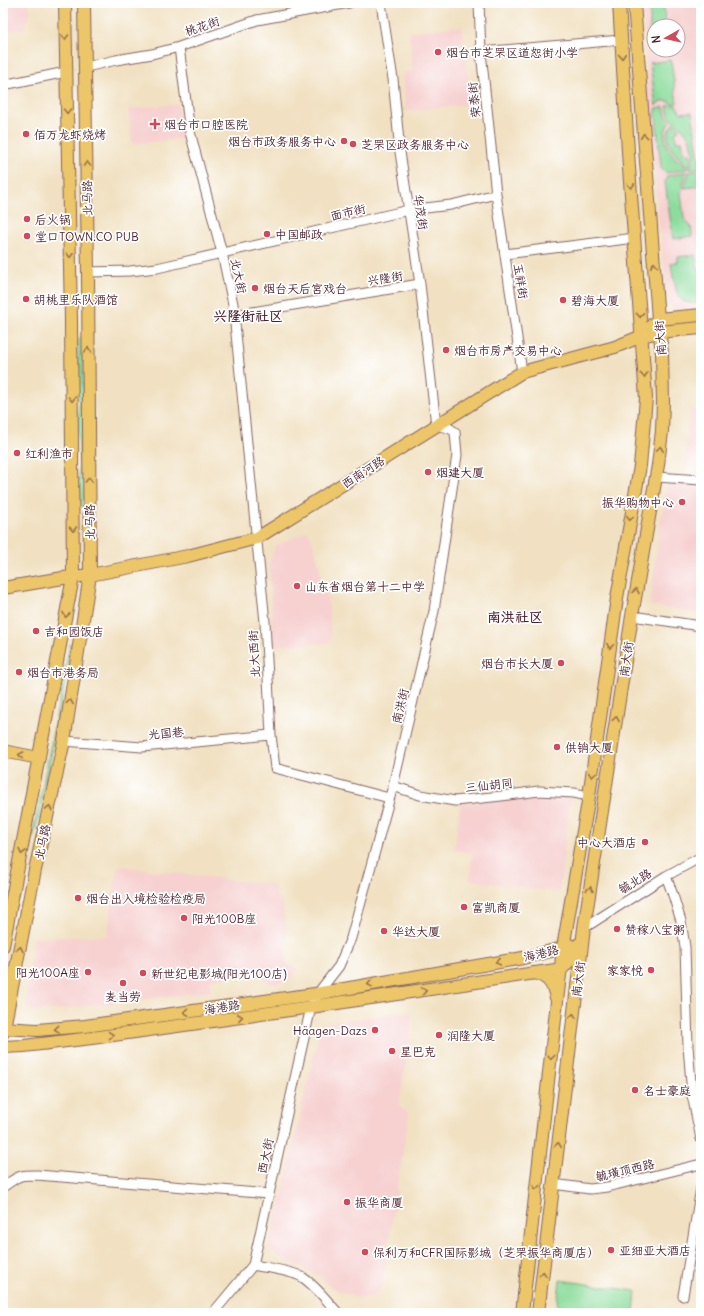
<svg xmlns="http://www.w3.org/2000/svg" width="704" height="1316" font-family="Delius,'LXGW WenKai TC',sans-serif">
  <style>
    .built { fill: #f7d0d0; fill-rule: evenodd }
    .green { fill: #8cdc9c; stroke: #6b7e64 }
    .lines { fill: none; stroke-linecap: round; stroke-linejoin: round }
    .minor-casing { stroke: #846360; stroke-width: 11 }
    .major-casing { stroke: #846360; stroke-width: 14 }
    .minor { stroke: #fff; stroke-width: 9 }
    .major { stroke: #ecc669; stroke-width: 12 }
    .oneway { stroke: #9b724a }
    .poi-dot { fill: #d1495b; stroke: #fff; stroke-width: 1.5 }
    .labels { text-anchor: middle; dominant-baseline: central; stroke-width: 3.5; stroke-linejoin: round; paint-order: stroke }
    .street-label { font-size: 12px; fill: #4a1f2b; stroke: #fff }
    .poi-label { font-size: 12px; fill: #4a1f2b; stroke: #fff; text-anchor: start }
    .quarter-label { font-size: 14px; font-weight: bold; fill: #4a1f2b; stroke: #fff }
  </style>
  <rect width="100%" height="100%" fill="#fff"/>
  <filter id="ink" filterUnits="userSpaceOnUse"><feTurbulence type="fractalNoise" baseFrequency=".025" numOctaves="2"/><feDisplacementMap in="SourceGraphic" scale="8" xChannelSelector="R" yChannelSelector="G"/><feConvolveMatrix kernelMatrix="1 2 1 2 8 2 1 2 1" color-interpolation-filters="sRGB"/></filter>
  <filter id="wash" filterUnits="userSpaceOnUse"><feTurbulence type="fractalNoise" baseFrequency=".012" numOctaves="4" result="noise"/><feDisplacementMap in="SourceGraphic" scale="16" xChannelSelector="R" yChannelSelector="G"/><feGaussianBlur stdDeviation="0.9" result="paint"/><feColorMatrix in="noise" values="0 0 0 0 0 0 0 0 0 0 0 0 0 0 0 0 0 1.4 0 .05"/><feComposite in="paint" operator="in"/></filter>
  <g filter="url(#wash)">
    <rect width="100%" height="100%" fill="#f1e1c2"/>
    <!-- built -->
    <path class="built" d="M3,3h26l1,8 -6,18 -21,3z
      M643,3h58v305l-21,2 -6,-1 -4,-4 -2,-5 -10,-85 -11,-132zM654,26h24v24h-24z
      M462,26l9,78 -65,7 -4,-39 11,-1 -4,-39z
      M178,104l4,35 -50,5 -4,-35z
      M690,409l11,1v204l-51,-9 11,-87 6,-34 26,2 3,-18 -11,-2z
      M308,531l5,11 16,66 2,35 -58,2 -4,-80 6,-19z
      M539,794l32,3 -12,95 -89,-12 2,-28 -18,-2 6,-46z
      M118,866l157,19 2,15h5l5,40 -2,13 3,11 10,4 -9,13 -19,3 -10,-9 -6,-1 -44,6 1,11 -158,19 -18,1 -5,-2 -3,-3 -1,-4 8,-64 73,-2z
      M411,1012l1,8 -13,87 10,6 -27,171 -5,10 -4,3 -13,2 -32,-13 -6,-9 -42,-20 -12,-9 11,-39 42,-186z"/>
    <!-- green -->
    <path class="green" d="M650,3h14l1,23h-11v6h-4z
      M671,60l6,43 -5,1c-6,-5 -12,-4 -16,2l-6,-43z
      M676,105l5,8 11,-1 8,56 -10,1c6,-15 3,-29 -8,-41 -3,-3 -9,-5 -12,-10 -2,-3 -2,-8 -3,-12z
      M664,107l2,9 4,6c-14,18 4,37 18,47l-22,4 -2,-1 -3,-4 -5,-52v-8z
      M673,124l6,5 -4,5 1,7h6l2,13 6,-1 1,6 -2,8c-13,-11 -30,-26 -16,-43z
      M700,171l1,15 -17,2 5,-16z
      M686,172l-5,21 3,25 2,4 5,4 1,10 -19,3 -8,-57 2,-6z
      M695,255l3,14 3,-1v35c-21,2 -24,-5 -27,-25h-1l-2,-15 7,-1v-5z
      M81,337l2,2 1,168h-2l-3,-2 -1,-164z
      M70,644l2,1 -30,160 -9,33 -2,-2 8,-31z
      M560,1280l76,11 -2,22h-78z"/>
  </g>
  <g filter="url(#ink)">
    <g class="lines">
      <defs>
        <path id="minor" d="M479,3l2,49 15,142 26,178
          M179,47l11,85 32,121 11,51 32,318 6,113 4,33 114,30
          M481,52l140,-12
          M86,67l30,-7 36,-6 27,-7 78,-27 92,-17
          M3,85l63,-13
          M505,254l130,-16
          M88,272l42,-1 27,-3 252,-58 42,-5 45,-11
          M234,315l186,-31
          M656,477l45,3
          M632,616l69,10
          M64,741l78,6 129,-12
          M393,786l27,9 35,6 46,-5 38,-5 35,2 15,3
          M666,876l7,19 8,26 4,26 3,99 4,49 9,44
          M584,928l82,-52 35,-19
          M553,1184l37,5 17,-2 94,-23
          M3,1187c16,-11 14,-12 34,-12l232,19
          M253,1265c14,3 37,5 49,12 14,9 25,24 36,36
          M683,1296l18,-108
          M213,1313l40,-48 58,-258 7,-14 21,-27 12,-28 42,-152 41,-175 23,-156 -2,-23 -6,-4 -13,-3 -16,-141 -20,-132 -7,-73 -12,-76"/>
        <path id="major" d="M652,325l6,-6 43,-4
          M3,588l60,-10 27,-3 98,-19 69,-18 265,-166 93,-25 27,-11 17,-4 42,-4
          M3,751l36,7
          M3,946l70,-369 -2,-257 -6,-317
          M533,973c15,3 20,10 23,25
          M3,1028l34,2 48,-4 230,-32 208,-36 40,-10 7,-3
          M3,1033l32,-163 29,-129 26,-166 -2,-303 -4,-269
          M3,1047l21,-1 68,-8 219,-31 251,-38c7,-8 14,-15 17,-25
          M522,1313l41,-365 26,-152 28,-198 23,-132 6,-68 -17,-230 -10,-165
          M538,1313l46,-385 48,-312 26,-151 4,-34 1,-29 -1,-49 -4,-34 -24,-316"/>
      </defs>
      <!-- minor casing -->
      <use href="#minor" class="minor-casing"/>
      <!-- major casing -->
      <use href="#major" class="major-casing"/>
      <!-- minor -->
      <use href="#minor" class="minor"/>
      <!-- major -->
      <use href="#major" class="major"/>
    </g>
    <!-- one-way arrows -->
    <defs><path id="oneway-chevron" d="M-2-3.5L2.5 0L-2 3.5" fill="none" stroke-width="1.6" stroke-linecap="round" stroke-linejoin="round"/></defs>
    <g class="oneway">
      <use href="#oneway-chevron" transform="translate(65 37) rotate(89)"/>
      <use href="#oneway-chevron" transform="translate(622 56) rotate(86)"/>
      <use href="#oneway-chevron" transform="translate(67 111) rotate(89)"/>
      <use href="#oneway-chevron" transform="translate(644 136) rotate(-95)"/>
      <use href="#oneway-chevron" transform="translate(87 164) rotate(-91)"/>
      <use href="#oneway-chevron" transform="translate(631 186) rotate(86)"/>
      <use href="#oneway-chevron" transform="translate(70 255) rotate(89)"/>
      <use href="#oneway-chevron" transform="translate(654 265) rotate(-94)"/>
      <use href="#oneway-chevron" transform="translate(640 315) rotate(86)"/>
      <use href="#oneway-chevron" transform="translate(88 350) rotate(-90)"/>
      <use href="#oneway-chevron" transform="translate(644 375) rotate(86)"/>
      <use href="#oneway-chevron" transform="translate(72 399) rotate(89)"/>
      <use href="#oneway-chevron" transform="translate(660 449) rotate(-83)"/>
      <use href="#oneway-chevron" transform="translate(89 480) rotate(-90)"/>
      <use href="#oneway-chevron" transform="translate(630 518) rotate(99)"/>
      <use href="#oneway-chevron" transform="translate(73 529) rotate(89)"/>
      <use href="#oneway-chevron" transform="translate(636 591) rotate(-80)"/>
      <use href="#oneway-chevron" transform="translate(66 615) rotate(101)"/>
      <use href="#oneway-chevron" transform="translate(610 646) rotate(98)"/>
      <use href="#oneway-chevron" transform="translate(70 702) rotate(-81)"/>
      <use href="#oneway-chevron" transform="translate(616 719) rotate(-81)"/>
      <use href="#oneway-chevron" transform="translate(21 755) rotate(-169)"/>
      <use href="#oneway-chevron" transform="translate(592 775) rotate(98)"/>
      <use href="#oneway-chevron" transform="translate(49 808) rotate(-78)"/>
      <use href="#oneway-chevron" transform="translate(22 852) rotate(102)"/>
      <use href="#oneway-chevron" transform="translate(590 889) rotate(-81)"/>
      <use href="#oneway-chevron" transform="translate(20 949) rotate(-79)"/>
      <use href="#oneway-chevron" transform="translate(498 962) rotate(170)"/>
      <use href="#oneway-chevron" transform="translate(370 984) rotate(170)"/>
      <use href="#oneway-chevron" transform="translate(424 991) rotate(-9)"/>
      <use href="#oneway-chevron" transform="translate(186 1012) rotate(172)"/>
      <use href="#oneway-chevron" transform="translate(573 1016) rotate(-83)"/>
      <use href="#oneway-chevron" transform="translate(240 1017) rotate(-8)"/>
      <use href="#oneway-chevron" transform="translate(57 1029) rotate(175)"/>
      <use href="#oneway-chevron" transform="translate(111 1035) rotate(-8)"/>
      <use href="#oneway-chevron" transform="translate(551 1057) rotate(97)"/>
      <use href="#oneway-chevron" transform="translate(558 1145) rotate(-83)"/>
      <use href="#oneway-chevron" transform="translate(536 1187) rotate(97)"/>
      <use href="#oneway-chevron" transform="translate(543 1274) rotate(-83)"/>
    </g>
  </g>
  <!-- markers -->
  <g class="poi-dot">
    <circle cx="438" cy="52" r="4"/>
    <path d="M153 118h4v4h4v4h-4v4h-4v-4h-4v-4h4z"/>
    <circle cx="26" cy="134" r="4"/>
    <circle cx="344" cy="141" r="4"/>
    <circle cx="353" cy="144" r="4"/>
    <circle cx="27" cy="219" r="4"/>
    <circle cx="267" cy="234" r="4"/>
    <circle cx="27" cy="236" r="4"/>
    <circle cx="255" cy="288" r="4"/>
    <circle cx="26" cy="299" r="4"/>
    <circle cx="563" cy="300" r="4"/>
    <circle cx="446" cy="350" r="4"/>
    <circle cx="17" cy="453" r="4"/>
    <circle cx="428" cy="472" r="4"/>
    <circle cx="682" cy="502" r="4"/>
    <circle cx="297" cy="586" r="4"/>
    <circle cx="36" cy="631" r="4"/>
    <circle cx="561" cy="663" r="4"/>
    <circle cx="19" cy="672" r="4"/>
    <circle cx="557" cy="747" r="4"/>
    <circle cx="645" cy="842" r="4"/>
    <circle cx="78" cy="898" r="4"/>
    <circle cx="464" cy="907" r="4"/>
    <circle cx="184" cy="918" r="4"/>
    <circle cx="617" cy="929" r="4"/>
    <circle cx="384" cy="931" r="4"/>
    <circle cx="651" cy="970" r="4"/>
    <circle cx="88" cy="972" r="4"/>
    <circle cx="143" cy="973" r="4"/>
    <circle cx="123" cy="983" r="4"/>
    <circle cx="375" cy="1030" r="4"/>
    <circle cx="439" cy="1035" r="4"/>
    <circle cx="392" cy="1051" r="4"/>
    <circle cx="635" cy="1090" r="4"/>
    <circle cx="347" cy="1202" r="4"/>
    <circle cx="611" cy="1250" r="4"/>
    <circle cx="365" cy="1252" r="4"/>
  </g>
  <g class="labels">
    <!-- street labels -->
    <g class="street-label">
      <text transform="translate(202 26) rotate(-19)">桃花街</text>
      <text transform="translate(474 100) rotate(-96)">荣泰街</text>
      <text transform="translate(87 198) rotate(-91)">北马路</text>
      <text transform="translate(348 212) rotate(-13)">面市街</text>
      <text transform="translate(421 212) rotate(81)">华茂街</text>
      <text transform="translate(239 276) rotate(78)">北大街</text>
      <text transform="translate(385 278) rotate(-9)">兴隆街</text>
      <text transform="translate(521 281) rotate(81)">玉祥街</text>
      <text transform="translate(660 338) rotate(-95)">南大街</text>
      <text transform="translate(363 472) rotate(-33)">西南河路</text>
      <text transform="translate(89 522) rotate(-90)">北马路</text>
      <text transform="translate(254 654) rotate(-93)">北大西街</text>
      <text transform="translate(626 659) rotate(-82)">南大街</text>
      <text transform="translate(400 706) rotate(-77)">南洪街</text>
      <text transform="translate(166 733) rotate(-5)">光国巷</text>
      <text transform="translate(489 785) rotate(-6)">三仙胡同</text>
      <text transform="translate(42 842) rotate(-78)">北马路</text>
      <text transform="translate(635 881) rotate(-32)">毓北路</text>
      <text transform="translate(541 953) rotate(-13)">海港路</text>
      <text transform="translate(578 979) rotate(-83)">南大街</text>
      <text transform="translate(222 1007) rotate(-8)">海港路</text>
      <text transform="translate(265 1156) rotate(-78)">西大街</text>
      <text transform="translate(625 1170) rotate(-13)">毓璜顶西路</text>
    </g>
    <!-- poi labels -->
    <g class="poi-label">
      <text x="446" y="52">烟台市芝罘区道恕街小学</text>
      <text x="164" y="124">烟台市口腔医院</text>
      <text x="34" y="134">佰万龙虾烧烤</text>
      <text x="336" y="141" text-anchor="end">烟台市政务服务中心</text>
      <text x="361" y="144">芝罘区政务服务中心</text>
      <text x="35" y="219">后火锅</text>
      <text x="275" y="234">中国邮政</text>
      <text x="35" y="236">堂口TOWN.CO PUB</text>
      <text x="263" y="288">烟台天后宫戏台</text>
      <text x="34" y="299">胡桃里乐队酒馆</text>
      <text x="571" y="300">碧海大厦</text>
      <text x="454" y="350">烟台市房产交易中心</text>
      <text x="25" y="453">红利渔市</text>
      <text x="436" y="472">烟建大厦</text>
      <text x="674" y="502" text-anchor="end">振华购物中心</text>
      <text x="305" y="586">山东省烟台第十二中学</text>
      <text x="44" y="631">吉和园饭店</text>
      <text x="553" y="663" text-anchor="end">烟台市长大厦</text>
      <text x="27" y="672">烟台市港务局</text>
      <text x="565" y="747">供销大厦</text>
      <text x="637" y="842" text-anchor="end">中心大酒店</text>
      <text x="86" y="898">烟台出入境检验检疫局</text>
      <text x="472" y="907">富凯商厦</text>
      <text x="192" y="918">阳光100B座</text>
      <text x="625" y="929">赞稼八宝粥</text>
      <text x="392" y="931">华达大厦</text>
      <text x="643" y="970" text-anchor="end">家家悦</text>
      <text x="80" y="972" text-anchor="end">阳光100A座</text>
      <text x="151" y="973">新世纪电影城(阳光100店)</text>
      <text x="123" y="996" text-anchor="middle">麦当劳</text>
      <text x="367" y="1030" text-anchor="end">Häagen-Dazs</text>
      <text x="447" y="1035">润隆大厦</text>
      <text x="400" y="1051">星巴克</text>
      <text x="643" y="1090">名士豪庭</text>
      <text x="355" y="1202">振华商厦</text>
      <text x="619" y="1250">亚细亚大酒店</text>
      <text x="373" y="1252">保利万和CFR国际影城（芝罘振华商厦店）</text>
    </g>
    <!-- quarter labels -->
    <g class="quarter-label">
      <text x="248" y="316">兴隆街社区</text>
      <text x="515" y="617">南洪社区</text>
    </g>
  </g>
  <!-- margin -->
  <rect width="704" height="1316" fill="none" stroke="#fff" stroke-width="16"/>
  <!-- north arrow -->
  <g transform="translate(666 38) rotate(262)"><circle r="19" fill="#ffffff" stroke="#b7a5aa"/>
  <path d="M0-3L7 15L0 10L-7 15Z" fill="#d1495b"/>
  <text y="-6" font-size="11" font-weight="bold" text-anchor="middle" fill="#4a1f2b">N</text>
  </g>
</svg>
